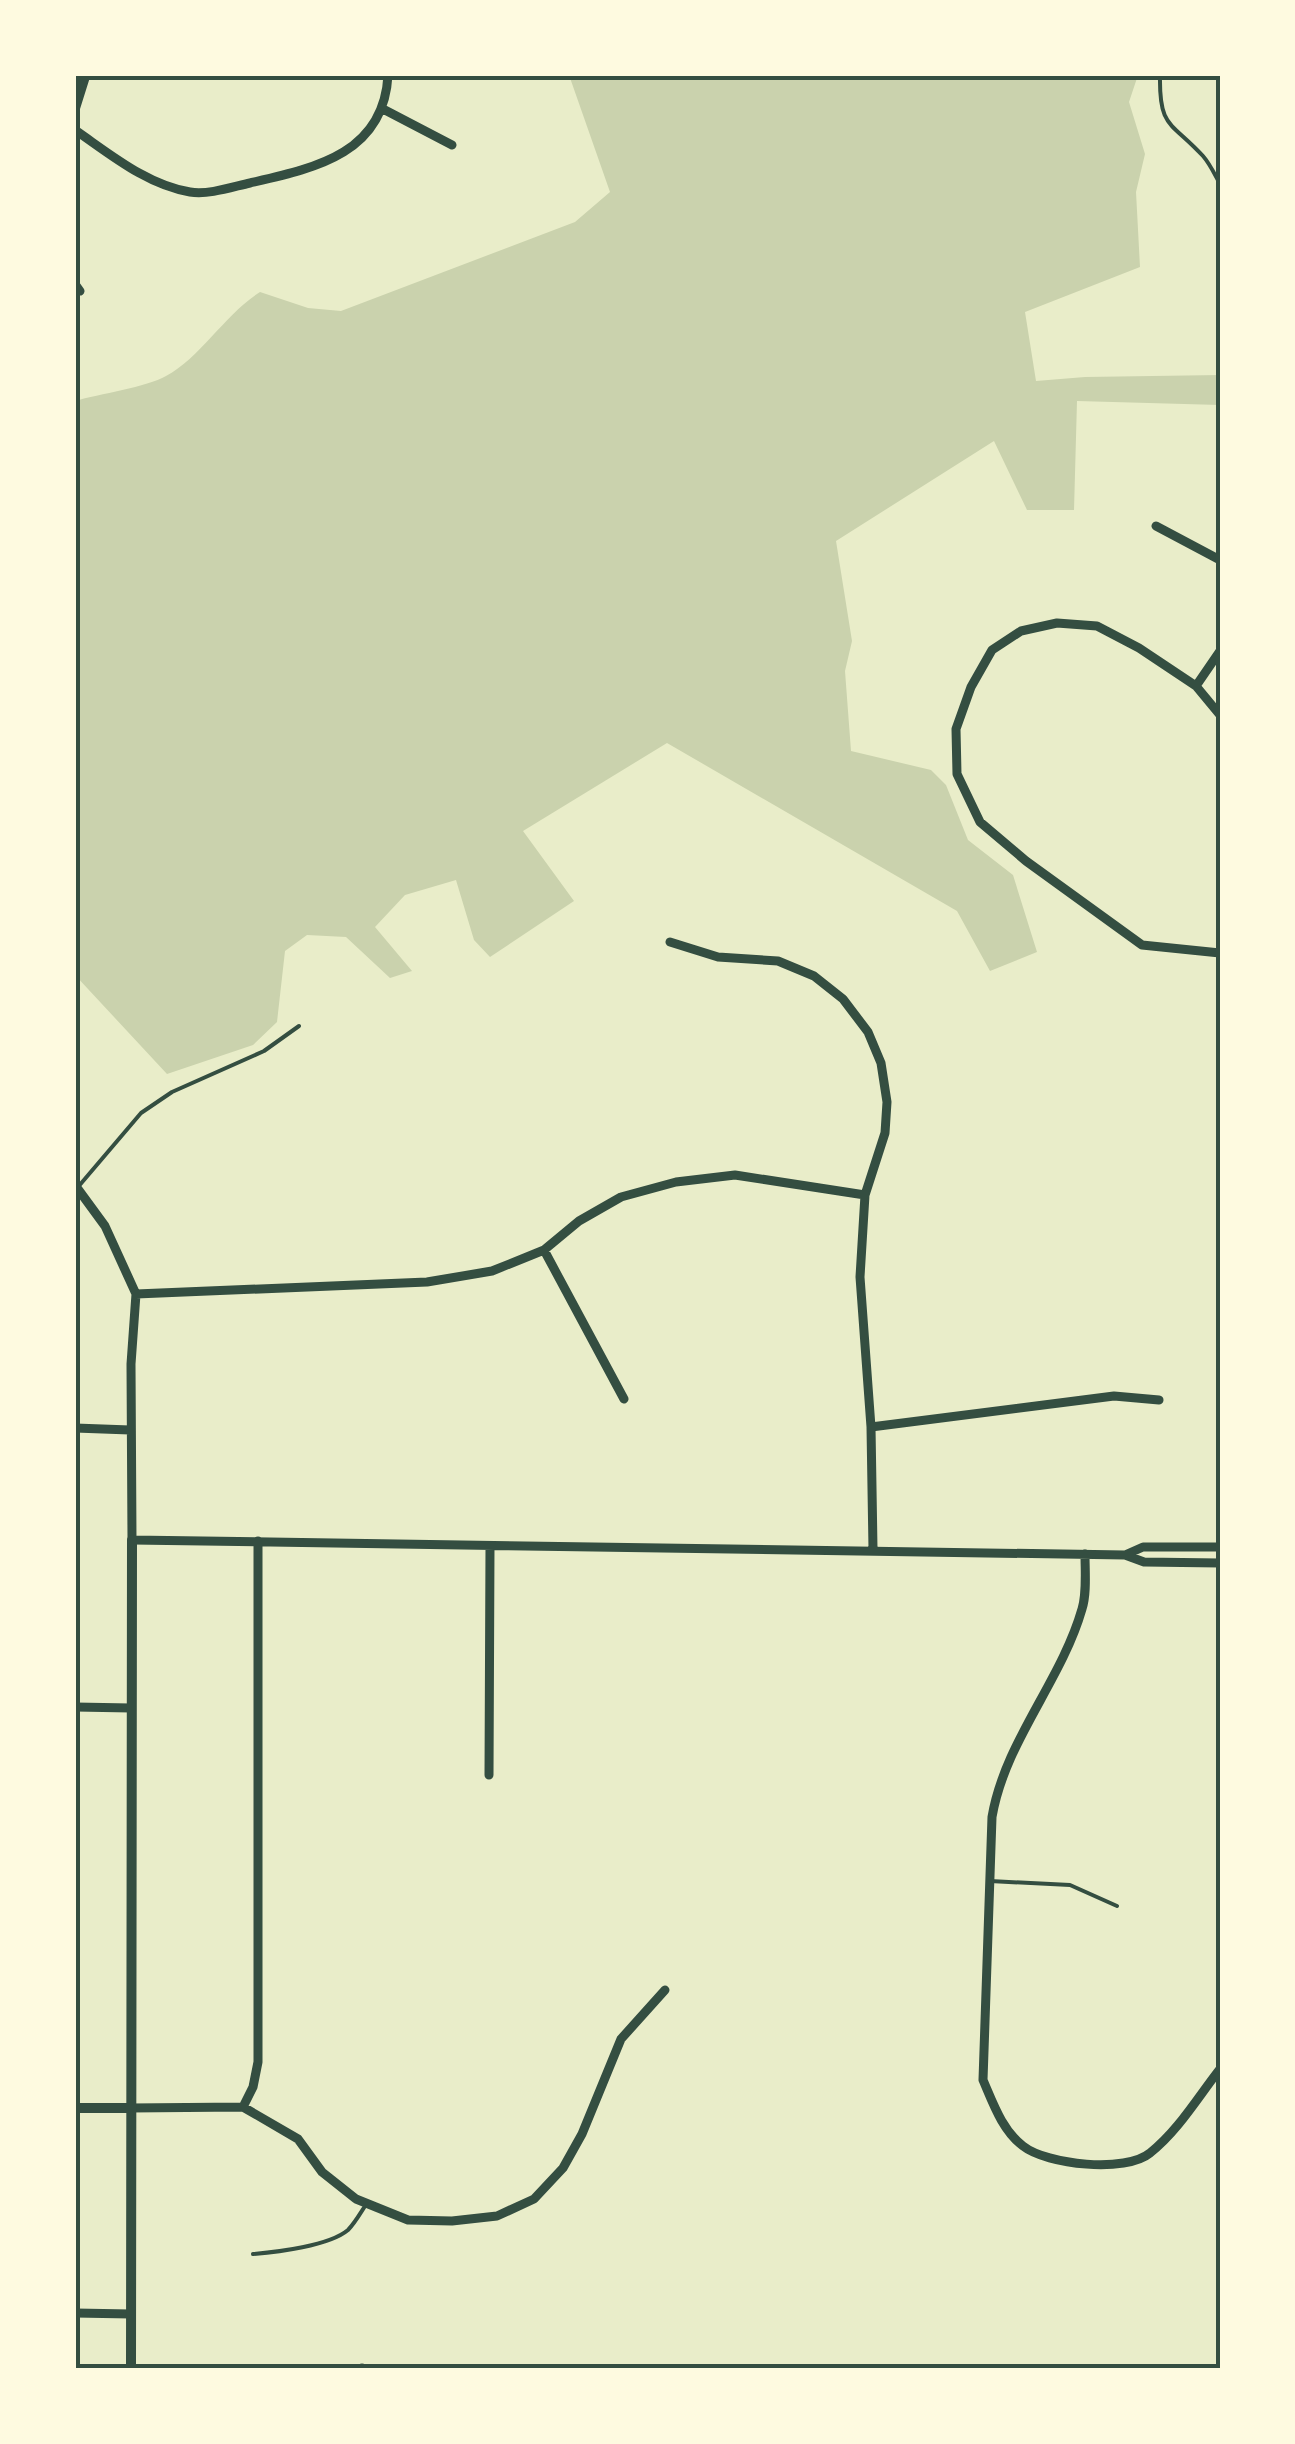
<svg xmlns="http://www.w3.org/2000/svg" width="1295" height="2444" font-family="Commissioner,sans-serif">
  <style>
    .green { fill: #cad2ad }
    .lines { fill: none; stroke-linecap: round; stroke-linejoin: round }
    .service { stroke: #344e41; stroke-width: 4 }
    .minor { stroke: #344e41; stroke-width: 9 }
    .tertiary { stroke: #344e41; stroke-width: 10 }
    .neatline { fill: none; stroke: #344e41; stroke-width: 4 }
  </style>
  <rect width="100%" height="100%" fill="#e9edc9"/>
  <!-- green -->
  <path class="green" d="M569,75h569l-9,27 16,52 -9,38 4,75 -115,45 11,69 49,-4 135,-2v30l-143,-4 -3,109h-47l-33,-69 -158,100 16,100 -7,30 6,80 80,19 15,15 22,55 45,35 24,77 -47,19 -33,-60 -290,-168 -144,88 51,70 -84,56 -16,-17 -18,-60 -51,15 -30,32 37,44 -22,7 -44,-41 -39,-2 -22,16 -8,71 -24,23 -86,29 -92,-99v-574c24,-7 72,-14 91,-25 35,-19 59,-62 94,-84l48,16 33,3 234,-89 35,-30z"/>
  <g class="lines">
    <!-- service -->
    <path class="service" d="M1160,75c-1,54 11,46 43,81 7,8 12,19 17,28
      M78,1187l63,-74 31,-21 92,-41 35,-25
      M990,1881l80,4 47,21
      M253,2254c24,-2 76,-8 95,-24 7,-7 13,-18 19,-27"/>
    <!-- minor -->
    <path class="minor" d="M383,109l69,36
      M75,110l11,-35
      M75,130c35,24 72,55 115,62 19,3 42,-5 60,-9 65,-15 134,-29 138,-108
      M75,284l5,7
      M1156,526l64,34
      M1196,686l24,-35
      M1220,715l-24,-29 -57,-38 -42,-22 -40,-3 -36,8 -29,19 -21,37 -15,42 1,45 23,48 46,39 116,84 78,8
      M670,942l48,15 60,4 36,15 29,23 25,33 13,31 6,39 -2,31 -20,62 -5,82 11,150 2,122
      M75,1185l30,41 31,68 -5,70 1,176 993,15 19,7 76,1
      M544,1250l80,149
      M136,1294l291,-12 65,-11 52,-21 35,-29 42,-24 55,-15 59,-7 130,20
      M871,1427l243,-31 45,4
      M75,1428l55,2
      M1085,1554c0,18 2,39 -3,55 -21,73 -77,132 -90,208l-9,263c10,23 19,50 40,66 24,19 103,27 127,7 28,-22 48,-56 70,-84
      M1125,1555l18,-8h77
      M75,1707l56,1
      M489,1775l1,-229
      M243,2107l10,-20 5,-25v-521
      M130,2108l113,-1 55,32 24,33 34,27 52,21 44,1 45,-5 37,-17 29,-31 19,-34 39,-95 44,-49
      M75,2313l56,1
      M362,2368v1"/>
    <!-- tertiary -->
    <path class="tertiary" d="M75,2108h55
      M131,2369l1,-829"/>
  </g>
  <!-- border -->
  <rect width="1295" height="2444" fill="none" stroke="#fefae0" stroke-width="155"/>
  <rect x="78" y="78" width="1140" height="2288" class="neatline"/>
</svg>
